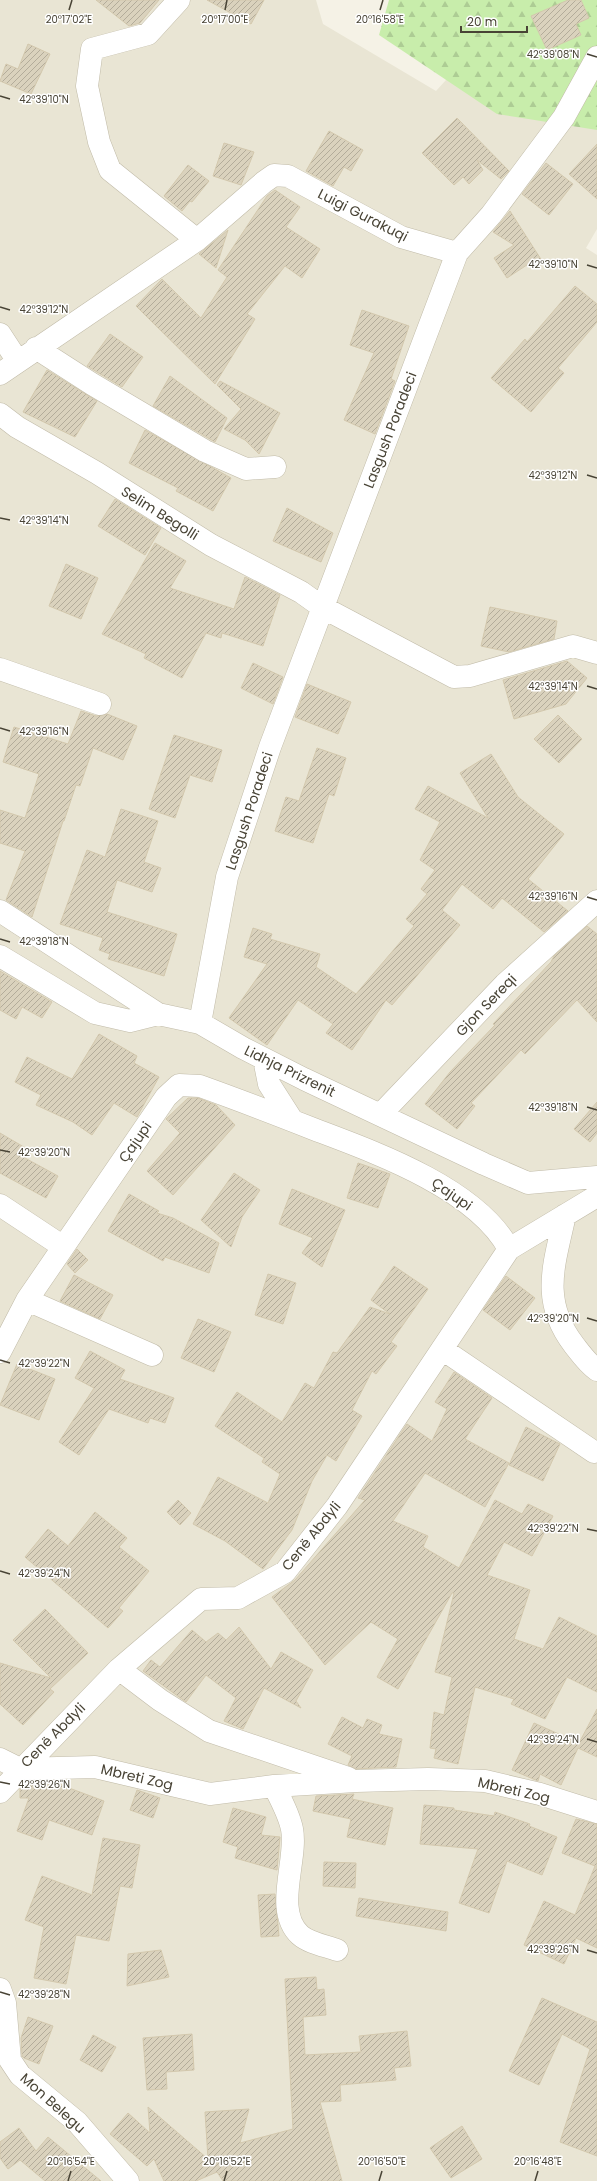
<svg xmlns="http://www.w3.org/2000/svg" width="597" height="2181" font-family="Poppins,sans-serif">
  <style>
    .residential { fill: #e9e5d4 }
    .forest { fill: url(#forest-firs) }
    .building { fill: url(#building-hatch); stroke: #d3c8ad }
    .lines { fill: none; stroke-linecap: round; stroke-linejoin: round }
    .minor-casing { stroke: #c1bba8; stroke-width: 23 }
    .minor { stroke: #fff; stroke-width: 22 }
    .ticks { fill: none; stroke: #484335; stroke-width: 1.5 }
    .labels { text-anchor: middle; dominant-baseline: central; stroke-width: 3; stroke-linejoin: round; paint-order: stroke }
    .street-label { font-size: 14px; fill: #484335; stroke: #fff }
    .ticks-label { font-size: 10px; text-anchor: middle; fill: #484335; stroke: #fff; stroke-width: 3; stroke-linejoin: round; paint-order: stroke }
  </style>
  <defs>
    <pattern id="forest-firs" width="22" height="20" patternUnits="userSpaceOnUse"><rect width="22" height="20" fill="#c8edab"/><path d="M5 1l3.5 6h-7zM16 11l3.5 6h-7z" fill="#adcc94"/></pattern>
    <pattern id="building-hatch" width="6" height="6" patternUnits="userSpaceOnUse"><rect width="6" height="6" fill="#dad2bd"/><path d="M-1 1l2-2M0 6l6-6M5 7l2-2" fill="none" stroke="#b3ac9a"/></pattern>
  </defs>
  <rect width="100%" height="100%" fill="#f5f2e6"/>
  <!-- residential -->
  <path class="residential" d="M0,0h316l7,24 113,67 72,-79 89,-12v229l-11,19 11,7v1926h-597z"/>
  <!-- forest -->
  <path class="forest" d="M389,0h208v130l-100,-16 -118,-79z"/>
  <!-- building -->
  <path class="building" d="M96,0h63l-19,23 -11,3z
    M207,0h57l-13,24z
    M568,0h13l8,18 -13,6 5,11 -34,15 -16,-34z
    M28,44l22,10 -19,40 -31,-13 6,-17 12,5z
    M457,118l52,53 -8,8 -24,-19 6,10 -14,14 -6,-7 -9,8 -32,-32z
    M329,131l34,19 -12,21 -7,-4 -11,19 -27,-15z
    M224,143l30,9 -13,33 -28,-9z
    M597,144v55l-28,-25z
    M546,163l27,21 -24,31 -27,-21z
    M188,165l21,16 -17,21 -2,-1 -8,10 -18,-15z
    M275,190l25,17 -14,20 34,22 -18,29 -17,-12 -38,48 8,5 -40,65 -79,-78 26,-27 39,39 26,-41 -9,-7 49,-74z
    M510,211l34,53 -8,-5 -29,19 -13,-20 20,-13 -21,-13z
    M228,230l-12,38 -17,-14z
    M575,286l22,18v18l-39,46 6,5 -33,39 -40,-34 34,-39 2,3z
    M362,310l47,16 -18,53 4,2 -20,53 -31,-14 30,-67 -24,-8z
    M110,334l33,23 -21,30 -35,-21z
    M47,370l50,31 -22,36 -52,-25z
    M170,376l57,42 -12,24 -62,-36z
    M220,381l60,32 -21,41 -14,-14 -21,-11 17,-20 -24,-24z
    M145,430l86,48 -18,33 -37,-20 2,-3 -49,-25z
    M115,499l46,29 -16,27 -47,-29z
    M287,508l46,25 -12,29 -48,-21z
    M155,543l31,18 -16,27 64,21 11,-32 35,18 -17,51 -41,-13 -1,5 -15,-5 -24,45 -38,-20 2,-4 -44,-20z
    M66,564l32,14 -17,41 -32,-13z
    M490,607l67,14 -3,18 -45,13 -28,-6z
    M567,661l20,17 -21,26 -52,15 -11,-39z
    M253,663l30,14 -10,27 -32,-16z
    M307,684l44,18 -13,32 -43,-17z
    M81,711l15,5 11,-2 30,12 -14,34 -30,-12 -13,38 -4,-1 -12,36h-1l-31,96 -26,-17 19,-49 -25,-8v-33l25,8 14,-44 -36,-12 11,-35 54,17z
    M558,715l24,24 -23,24 -25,-24z
    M174,735l48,15 -10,32 -22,-7 -15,43 -26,-9z
    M317,748l29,10 -12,38 -5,-2 -16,49 -38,-12 11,-34 13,4z
    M491,754l27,43 46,37 -36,45 40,32 -24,21 -42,-34 -9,11 -31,-25 -20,26 18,15 -68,80 -6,-5 -34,50 -26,-17 7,-9 -35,-24 -31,45 -38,-27 38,-54 -23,-7 9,-29 19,6 -2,5 50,15 -4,13 40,27 58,-68 -8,-7 21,-25 -6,-5 14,-19 -15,-10 20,-38 -25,-13 13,-23 60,32 -28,-45z
    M121,809l37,12 -14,41 17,6 -9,24 -35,-12 -10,32 70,22 -13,42 -56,-17 2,-5 -11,-4 4,-12 -43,-14 27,-74 18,7z
    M587,926l10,8v88l-20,-22 -52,54 -4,-4 -50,53 4,3 -18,23 -32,-25 25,-32 45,-47 -2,-1 58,-62 3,-6z
    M0,971l52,31 -10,16 -20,-11 -6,12 -16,-9z
    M99,1034l38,22 -3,7 25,14 -22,40 -23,-14 -22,32 -19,-13 -37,-17 5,-10 -26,-13 12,-25 45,22z
    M188,1098h10l18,7 19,20 -62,70 -26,-24 33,-38 -14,-14z
    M597,1102v31l-7,9 -16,-13z
    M0,1133l29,17 -4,8 33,18 -12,22 -46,-25z
    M358,1163l32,11 -12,34 -31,-10z
    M234,1173l26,17 -18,27 -11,30 -30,-27z
    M292,1189l53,21 -23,57 -20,-14 11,-15 -34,-14z
    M129,1194l30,17 -2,2 16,5 46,25 -10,30 -44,-16 -2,4 -55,-30z
    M77,1249l11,11 -13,13 -8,-9z
    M394,1266l34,23 -37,53 6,4 -21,28 -4,-3 -20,39 10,6 -26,45 -9,-6 -15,26 -20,49 -29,39 -38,-28 -32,-17 25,-47 50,26 12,-29 -18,-12 2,-4 -49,-32 22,-34 45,30 23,-39 9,5 19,-36 4,1 33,-46 20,7 -19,-14z
    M268,1274l28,9 -13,41 -28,-9z
    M74,1275l39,20 -13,24 -40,-18z
    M506,1276l29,22 -25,32 -27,-20z
    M198,1319l33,13 -17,40 -33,-14z
    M90,1351l35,19 -5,9 54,19 -9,25 -15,-5 -2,5 -39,-14 -30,46 -20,-13 35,-54 -19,-10z
    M17,1364l38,15 -16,41 -39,-15z
    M454,1372l38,26 -27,41 44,24 -24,44 -60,-34 -32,48 35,15 -5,11 36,21 36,-68 27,14 6,-10 25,12 -21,40 -28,-14 -17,33 43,15 -16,49 29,10 16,-32 38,19v56l-30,-15 -22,42 -34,-15 3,-5 -39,-12 -17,77 -24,-6 2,-9 -6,-1 4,-36 10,3 8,-38 -17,-5 19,-79h-2l-54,96 -21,-12 21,-38 -27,-17 -46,43 -53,-68 23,-17 70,-80 -7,-2 49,-74 25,17 15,-32 -12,-7z
    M526,1427l34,17 -17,37 -34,-16z
    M178,1500l13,13 -11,12 -13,-13z
    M95,1512l32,26 -8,9 30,24 -30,37 4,3 -15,17 -83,-71 23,-28 20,17z
    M45,1609l43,44 -38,36 4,3 -31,33 -23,-21v-41l51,15 -38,-38z
    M239,1627l32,42 10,-17 32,18 -17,31 5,7 -37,-20 -21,41 -19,-8 12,-23 -30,-23 -20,27 -43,-31 8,-11 9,7 32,-37 14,12 12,-9 8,7z
    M597,1709v48l-19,-9 -17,37 -21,-11 -2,7 -26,-11 22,-47 45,20z
    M342,1717l21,11 4,-9 15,6 -3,9 23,5 -6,28 -40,2 -8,-4 4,-9 -24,-12z
    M61,1780v5l43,16 -12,34 -43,-15 -7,20 -25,-9 12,-33h-9v-9l8,-8z
    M137,1790l23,8 -7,20 -23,-8z
    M354,1794l-2,5 41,9 -8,37 -38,-8 4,-18 -38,-8 3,-15z
    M424,1805l30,3v2l40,6 1,-4 35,12 -1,2 28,11 -15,38 -35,-14 -18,52 -30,-10 19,-54 -58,-5z
    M233,1808l33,9 -5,18 19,2 -3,33 -42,-12 3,-11 -15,-5z
    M576,1819l21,5v124l-21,-10 -12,26 -40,-19 20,-44 31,14 20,-49 -33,-13z
    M103,1838l37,7 -8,43 -12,-2 -11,55 -33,-6 -10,49 -32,-6 10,-51 -19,-7 17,-44 50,19z
    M324,1862l32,1 -1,25 -32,-2z
    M275,1894l4,42 -18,1 -3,-42z
    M359,1898l89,14 -2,19 -90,-15z
    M161,1950l8,27 -42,9 1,-32z
    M316,1977l1,13 7,-1 2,26 -23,2 2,38 56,-3 -2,-16 48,-5 4,35 -17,2 2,12 -56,5 1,16 -21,1 22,79h-119l-6,-9 -21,9h-32l-10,-22 -7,7 -37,-32 18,-21 22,20 -2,-26 60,52 -3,-47 44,-3 -9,34 53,-14 -8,-150z
    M542,1998l55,24v134l-37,-14 30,-93 -28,-15 -23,51 -30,-14z
    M28,2017l25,9 -14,38 -15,-6 -2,-2 -1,-18z
    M192,2034l2,36 -28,2 1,17 -20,1 -4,-52z
    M93,2035l23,12 -14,25 -22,-12z
    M462,2126l20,33 -31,19 -21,-30z
    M19,2128l17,23 12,-14 53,44h-56l-25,-21 -12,9 -8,-11v-16z"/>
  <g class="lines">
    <defs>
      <path id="minor" d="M179,0l-31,34 -56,15 -5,37 12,56 11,28 87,70
        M0,334l17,26
        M36,348l56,36 113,67 41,18 29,-2
        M0,374l197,-134 67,-58 10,-7 14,1 113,61 56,16
        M0,414l17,13 80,46 114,72 90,47 21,15 132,70 16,-1 103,-30 24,7
        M0,669l100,35
        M0,911l158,103 42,9 43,25 61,31 180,85 44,19 69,-6
        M0,956l95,57 35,8 28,-7
        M200,1023l27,-146 43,-130 187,-494 34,-38 73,-98 33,-60
        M264,1059l5,25 23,36
        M381,1114l124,-130 92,-83
        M0,1205l62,41
        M565,1215c-11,50 -25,86 9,130 7,9 14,19 23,25
        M27,1300l125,55
        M442,1349l152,103
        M0,1352l27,-52 139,-203 13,-12 21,1c39,14 78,29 116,44 61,23 161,59 193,119
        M119,1669l41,31 49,31 139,47
        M0,1759l20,10 75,-2 115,27 64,-8 82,-5 72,-2 57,2 55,13 57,18
        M274,1786c7,14 15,28 18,43 6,31 -19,81 8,106 9,8 26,11 37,15
        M0,1792l119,-123 82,-70 37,-1 47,-26 52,-66 172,-257 88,-53
        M0,1989l5,14 5,57 10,15 57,47 51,59"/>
    </defs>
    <!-- minor casing -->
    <use href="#minor" class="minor-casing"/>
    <!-- minor -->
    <use href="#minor" class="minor"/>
  </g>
  <!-- ticks -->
  <path class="ticks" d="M69,10l3,-10M225,10l2,-10M380,10l3,-10M587,54l10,3M0,96l10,3M587,265l10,3M0,307l10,3M587,475l10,3M0,518l10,2M587,686l10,3M0,728l10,3M587,897l10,3M0,939l10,3M587,1107l10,3M0,1150l10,2M587,1318l10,3M0,1360l10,3M587,1529l10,2M0,1571l10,3M587,1739l10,3M0,1782l10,2M587,1950l10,3M0,1992l10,3M68,2181l3,-10M224,2181l3,-10M379,2181l3,-10M535,2181l3,-10"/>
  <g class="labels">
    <!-- street labels -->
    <g class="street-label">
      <text transform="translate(363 215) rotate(27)">Luigi Gurakuqi</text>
      <text transform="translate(390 430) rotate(-69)">Lasgush Poradeci</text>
      <text transform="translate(160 513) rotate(32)">Selim Begolli</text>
      <text transform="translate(249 811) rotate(-72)">Lasgush Poradeci</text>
      <text transform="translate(486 1005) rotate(-46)">Gjon Sereqi</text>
      <text transform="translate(290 1071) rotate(26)">Lidhja Prizrenit</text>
      <text transform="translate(135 1142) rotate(-55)">Çajupi</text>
      <text transform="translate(452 1194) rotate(35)">Çajupi</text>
      <text transform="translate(311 1536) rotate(-51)">Cenë Abdyli</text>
      <text transform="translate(53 1735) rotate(-45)">Cenë Abdyli</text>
      <text transform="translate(137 1777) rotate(13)">Mbreti Zog</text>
      <text transform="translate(514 1790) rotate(13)">Mbreti Zog</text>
      <text transform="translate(53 2103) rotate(42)">Mon Belegu</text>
    </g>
  </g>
  <g class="ticks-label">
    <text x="69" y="23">20°17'02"E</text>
    <text x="225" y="23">20°17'00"E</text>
    <text x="380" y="23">20°16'58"E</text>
    <text x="553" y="58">42°39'08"N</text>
    <text x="44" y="103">42°39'10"N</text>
    <text x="553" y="268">42°39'10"N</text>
    <text x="44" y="313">42°39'12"N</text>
    <text x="553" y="479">42°39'12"N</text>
    <text x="44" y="524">42°39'14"N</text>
    <text x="553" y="690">42°39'14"N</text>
    <text x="44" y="735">42°39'16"N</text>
    <text x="553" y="900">42°39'16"N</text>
    <text x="44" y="945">42°39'18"N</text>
    <text x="553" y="1111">42°39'18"N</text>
    <text x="44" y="1156">42°39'20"N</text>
    <text x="553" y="1322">42°39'20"N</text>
    <text x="44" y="1367">42°39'22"N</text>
    <text x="553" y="1532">42°39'22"N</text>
    <text x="44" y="1577">42°39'24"N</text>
    <text x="553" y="1743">42°39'24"N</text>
    <text x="44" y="1788">42°39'26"N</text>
    <text x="553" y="1953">42°39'26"N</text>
    <text x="44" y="1998">42°39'28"N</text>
    <text x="71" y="2165">20°16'54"E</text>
    <text x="227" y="2165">20°16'52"E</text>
    <text x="382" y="2165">20°16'50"E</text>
    <text x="538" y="2165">20°16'48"E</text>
  </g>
  <!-- scale -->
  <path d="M461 26v6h66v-6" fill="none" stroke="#484335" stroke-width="2"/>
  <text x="467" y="26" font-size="12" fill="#484335" stroke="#ffffff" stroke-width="3" paint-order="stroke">20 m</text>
</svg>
